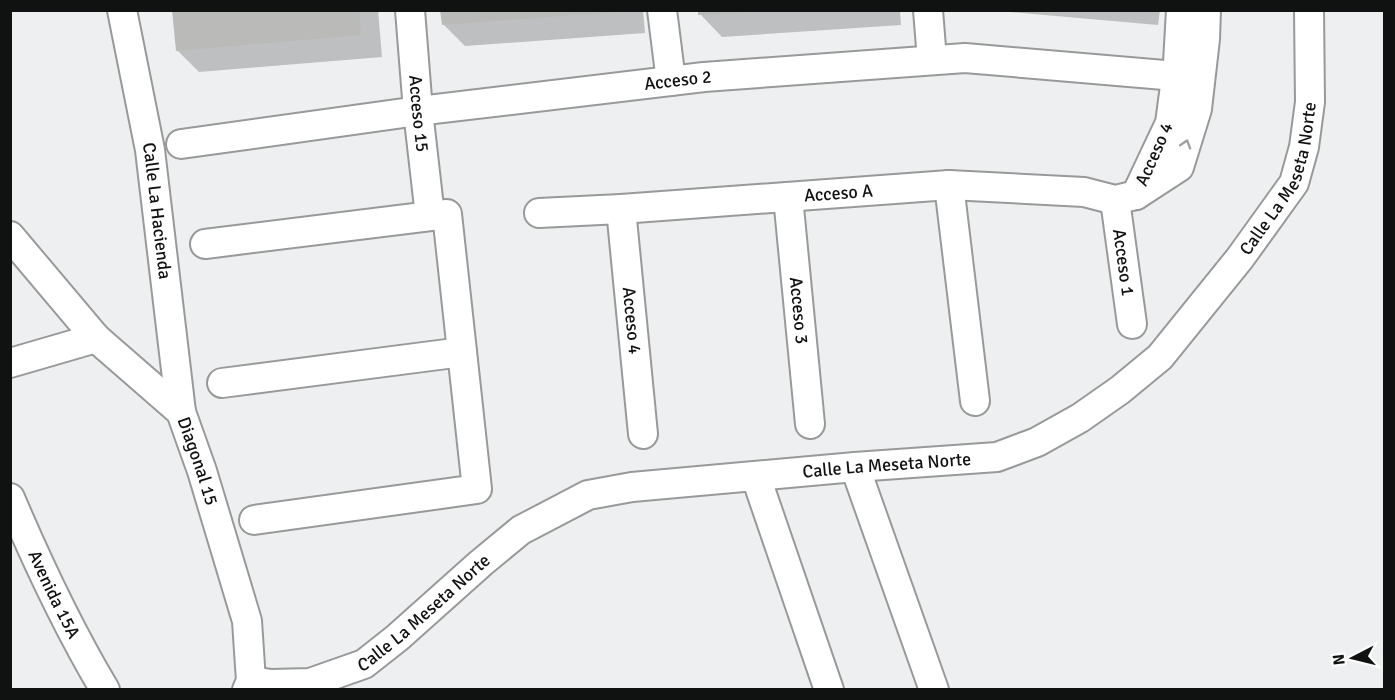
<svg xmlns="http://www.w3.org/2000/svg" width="1395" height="700" font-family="Signika,sans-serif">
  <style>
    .shadow { fill: #0003 }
    .building { fill: #babab9 }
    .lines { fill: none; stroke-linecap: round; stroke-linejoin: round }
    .minor-casing { stroke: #989999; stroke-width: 32 }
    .minor { stroke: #fff; stroke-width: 28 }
    .oneway { stroke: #9fa0a0 }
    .labels { text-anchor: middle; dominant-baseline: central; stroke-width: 6; stroke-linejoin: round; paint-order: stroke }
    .street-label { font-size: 18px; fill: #101111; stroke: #fcfcfd }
  </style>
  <rect width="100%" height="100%" fill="#eeeff0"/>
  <!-- shadow -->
  <path class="shadow" d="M174,10h204l4,47 -183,15 -22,-22z
    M442,10h201l2,23 -180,13 -22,-22z
    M700,10h200l1,15 -179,12 -22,-23z
    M986,10h174l-2,15z"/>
  <!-- building -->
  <path class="building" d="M172,10h187l2,25 -185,16z
    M440,10h175v2l-173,13z
    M698,10h44v2l-44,3z"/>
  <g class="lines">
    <defs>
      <g id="minor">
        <path id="s1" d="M122,10l28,140 31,262"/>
        <path id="s2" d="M410,10l8,101 12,105"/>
        <path d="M662,10l9,71"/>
        <path d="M928,10l4,50"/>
        <path d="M1181,10l-3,53 -8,60 -34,72 43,-28 18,-58 8,-70 1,-29"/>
        <path id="s3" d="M181,144l237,-33 286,-34 261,-19 211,18"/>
        <path d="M949,185l26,216"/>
        <path id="s4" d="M788,197l22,227"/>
        <path id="s5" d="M1115,200l17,124"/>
        <path id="s6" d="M621,209l22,225"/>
        <path id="s7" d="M539,213l82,-4 328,-24 135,7 31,8 21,-5"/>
        <path id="s8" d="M10,236l86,102 85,74 21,59 45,150 4,60 -4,9"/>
        <path d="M205,244l242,-30 30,275 -223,31"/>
        <path d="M10,363l86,-25"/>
        <path d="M222,383l240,-31"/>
        <path d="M855,467l79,223"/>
        <path d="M756,477l73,213"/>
        <path id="s9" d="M10,498c28,66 58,130 95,192"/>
        <path id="s10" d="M251,681l20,3 39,-1 54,-19 33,-26 84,-75 40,-33 67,-35 44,-8 223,-20 142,-10 40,-15 43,-24 40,-28 40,-33 80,-99 54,-75 10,-36 6,-45 -1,-92"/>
      </g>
    </defs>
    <!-- minor casing -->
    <use href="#minor" class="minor-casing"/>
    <!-- minor -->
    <use href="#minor" class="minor"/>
  </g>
  <!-- one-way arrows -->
  <defs><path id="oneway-chevron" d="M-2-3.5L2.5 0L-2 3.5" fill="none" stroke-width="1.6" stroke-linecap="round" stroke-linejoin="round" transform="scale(1.5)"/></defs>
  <use class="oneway" href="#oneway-chevron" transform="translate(1186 144) rotate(-73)"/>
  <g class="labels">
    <!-- street labels -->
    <g class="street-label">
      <text stroke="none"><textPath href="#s3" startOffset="501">Acceso 2</textPath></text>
      <text stroke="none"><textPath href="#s2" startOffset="104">Acceso 15</textPath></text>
      <text transform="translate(1154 154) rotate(-66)">Acceso 4</text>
      <text stroke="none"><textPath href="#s10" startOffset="1220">Calle La Meseta Norte</textPath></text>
      <text stroke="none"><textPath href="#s7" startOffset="300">Acceso A</textPath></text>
      <text stroke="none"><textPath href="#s1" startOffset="204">Calle La Hacienda</textPath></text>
      <text stroke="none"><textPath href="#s5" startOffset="63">Acceso 1</textPath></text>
      <text stroke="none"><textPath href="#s4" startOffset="114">Acceso 3</textPath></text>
      <text stroke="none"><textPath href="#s6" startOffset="112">Acceso 4</textPath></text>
      <text stroke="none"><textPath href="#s8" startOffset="298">Diagonal 15</textPath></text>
      <text stroke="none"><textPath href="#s10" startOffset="699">Calle La Meseta Norte</textPath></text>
      <text stroke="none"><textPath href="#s9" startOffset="106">Avenida 15A</textPath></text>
      <text stroke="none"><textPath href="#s10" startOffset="195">Calle La Meseta Norte</textPath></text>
    </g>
  </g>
  <!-- border -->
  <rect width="1395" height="700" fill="none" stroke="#101111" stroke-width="24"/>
  <!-- north arrow -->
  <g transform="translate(1353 658) rotate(263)" stroke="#fcfcfd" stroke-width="4.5" paint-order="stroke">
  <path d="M0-4.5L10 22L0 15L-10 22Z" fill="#101111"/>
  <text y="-9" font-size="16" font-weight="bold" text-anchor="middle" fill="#101111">N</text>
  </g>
</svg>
